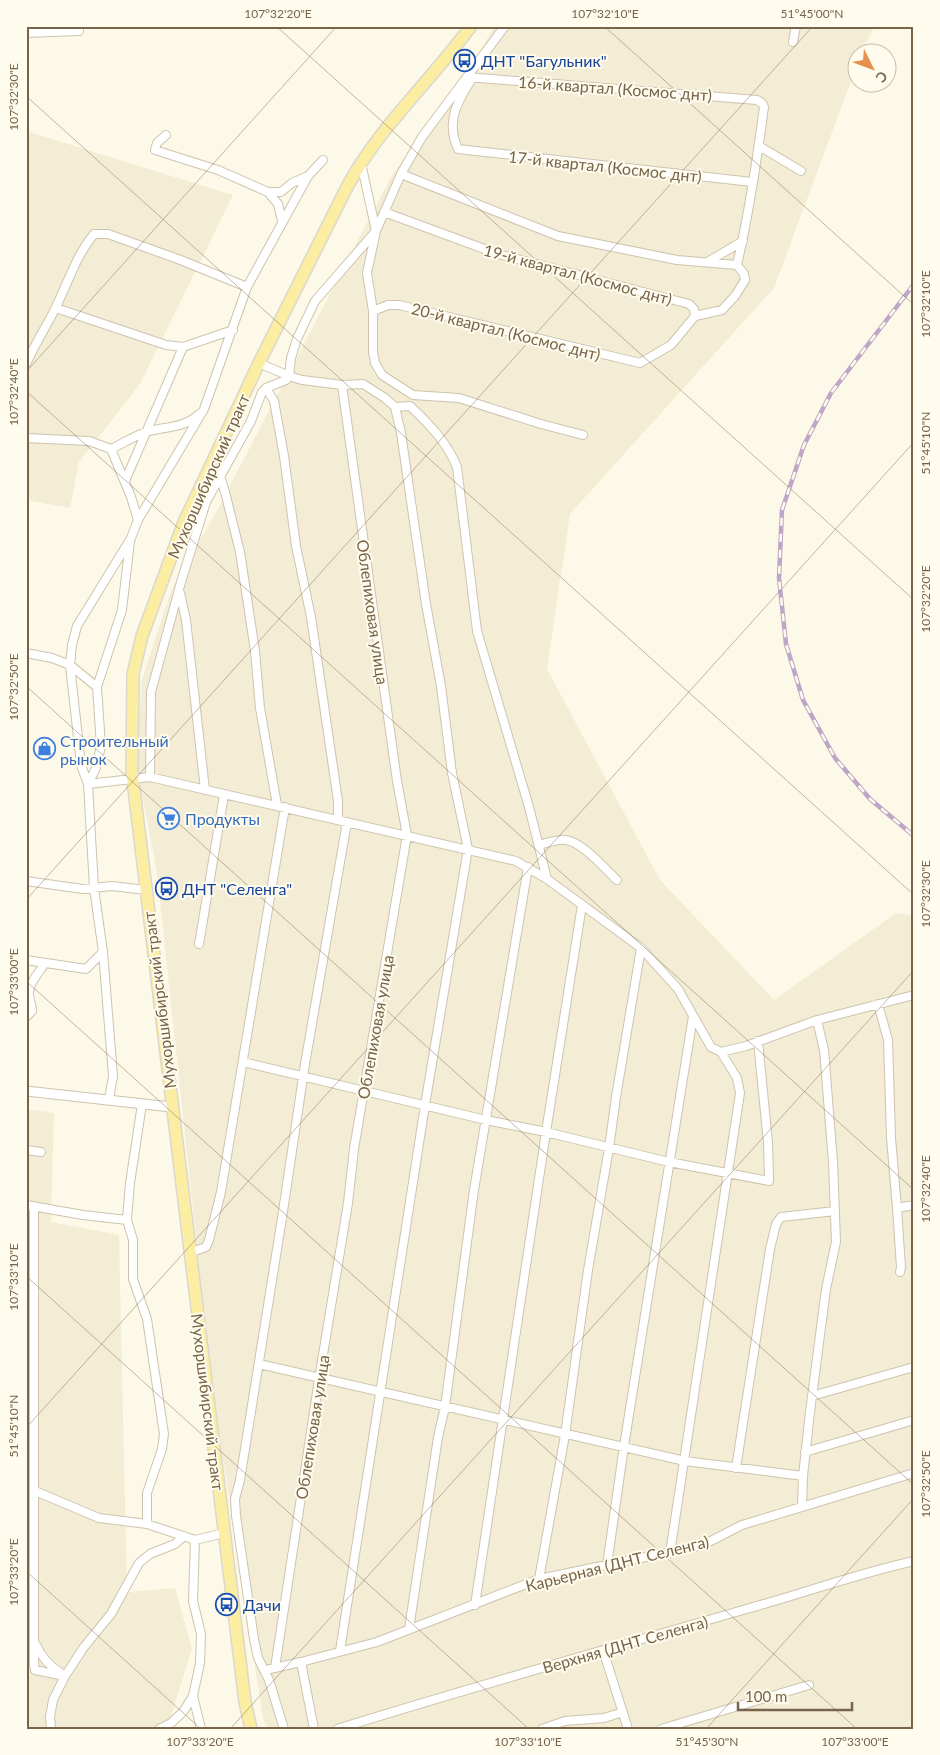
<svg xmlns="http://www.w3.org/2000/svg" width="940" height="1755" font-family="Lato,sans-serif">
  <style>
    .residential { fill: #f4edd6 }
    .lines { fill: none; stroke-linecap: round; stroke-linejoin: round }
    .minor-casing { stroke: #cfc3ad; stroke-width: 10 }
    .tertiary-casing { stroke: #cfc3ad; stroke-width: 11 }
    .primary-casing { stroke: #dcd7d0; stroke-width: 14 }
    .minor { stroke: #fff; stroke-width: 8 }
    .tertiary { stroke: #fff; stroke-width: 9 }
    .primary { stroke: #fbeda1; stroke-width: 11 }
    .rail-casing { stroke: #bfa5c7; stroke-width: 4.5 }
    .rail { stroke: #fffcee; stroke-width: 2.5; stroke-dasharray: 8; stroke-linecap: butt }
    .ticks { fill: none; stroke: #77644b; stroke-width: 1; stroke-opacity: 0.45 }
    .labels { text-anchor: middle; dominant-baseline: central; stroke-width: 4; stroke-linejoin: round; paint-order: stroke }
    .transit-label { font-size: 16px; fill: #164399; stroke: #fffcee; text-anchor: start }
    .street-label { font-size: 16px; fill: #77644b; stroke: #fffcee }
    .shop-label { font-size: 16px; fill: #366cbe; stroke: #fffcee; text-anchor: start }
    .neatline { fill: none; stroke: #77644b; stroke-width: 2 }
    .ticks-label { font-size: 12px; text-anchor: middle; fill: #77644b }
  </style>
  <rect width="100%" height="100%" fill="#fdf9e8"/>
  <!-- residential -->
  <path class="residential" d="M494,26h381l-13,26h-4l-1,13 -83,223 -204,226 -23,155 113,211 114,120 122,-87 18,2v814h-646l-5,-11 -51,-329 -55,-516 -19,-100 3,-91 31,-94 42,-72 178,-341 84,-116z
    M26,131l207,64 -93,189 -61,78 -9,46 -44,-8z
    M26,1109l28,4 -3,109 68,13 8,357 48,-4 17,61 -25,80h-141z"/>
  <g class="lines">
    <defs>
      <path id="minor" d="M26,33l53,-2
        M793,42l3,-16
        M467,77l290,23 5,3 2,4c-7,53 -15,106 -27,158
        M473,77c-15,23 -28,44 -15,72l294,33
        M166,135l-9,8 -2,7 63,20 50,22h13l11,-9 16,-7
        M759,146l42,25
        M361,163l15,68 -9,42 6,38v41l2,11 7,12 31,20 46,3 82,26 42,11
        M401,174l157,62 119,24 60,5 7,9 1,6 -10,16 -13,14 -27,6
        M268,192l10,12 4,17
        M709,261l34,-20
        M56,308l110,37 17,2 50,-17
        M373,311l15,-6h11l241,58 31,-18 24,-29 -1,-7 -5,-5 -191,-50 -114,-42
        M259,363l30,13 13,4 40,5 21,-1 22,14 10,9 15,-1c19,18 37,36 47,61l20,164 52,176 18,72
        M26,364c8,-18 18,-34 27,-51 14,-27 22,-56 41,-79h14l70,25 69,28
        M266,388l8,13 10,55 12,90 15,71 27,184v19
        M26,438l63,3 22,8c11,-5 23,-13 35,-17 18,-6 37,-3 52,-17
        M111,449l20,48 7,23
        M217,474l3,2 5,16 15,60 15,99 5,57 17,97
        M125,481l58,-134
        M180,593l6,27 19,170
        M26,653l26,5 18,7 27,22
        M150,777l1,-85 30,-110 25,-80 45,-81 11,-29 4,-4 20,-8 3,-4 2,-18 6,-19 18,-38 61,-70 25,-57 21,-37 83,-111
        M88,784l62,-7 366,84 31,18 94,69 37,41 33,58 10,5 25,-6 71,-26 97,-25
        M88,784l8,-16 5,-22 -4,-59 25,-77 8,-69
        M539,845c8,-2 18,-6 27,-5 16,2 39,29 51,40
        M26,881l57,8 29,-3 34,4
        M199,944l25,-149
        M26,960l60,9 17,-17
        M878,1004l10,36 3,98 6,70 17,-3
        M26,1017l6,-6c0,-6 -4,-14 -3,-20 1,-9 11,-20 16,-28
        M243,1062l243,58 60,12 123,30 100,19 -1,-38 -10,-102
        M109,1099l4,-23 -10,-124 -9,-64 -6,-104 -7,-19 -11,-100 2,-20 5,-19 54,-88 7,-18 66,-111 43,-122 61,-111 15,-16
        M142,1104l-12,79 -3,37 6,20v39l14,40 17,115 -2,15 -15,44v31
        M26,1150l15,2
        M26,1205l57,10 44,5
        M34,1206v459l1,5 30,6
        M897,1208l4,59 -1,5
        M189,1253l17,-6 3,-7 12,-48 64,-385
        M259,1364l426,97 118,15
        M812,1396l102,-29
        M805,1452l109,-32
        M736,1468l34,-219 6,-25 5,-7 54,-6
        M35,1491l64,27 48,6 48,16 29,-7
        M802,1506l1,-30 7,-64 16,-123 10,-47 -3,-80 -9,-112 -7,-30
        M670,1553l70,-460 -3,-15 -16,-26
        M607,1565l17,-119 69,-430
        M539,1579l26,-144 23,-165 21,-122 7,-51 25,-149
        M475,1605l71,-473 36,-227
        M409,1629l29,-192 7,-30 29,-217 54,-323
        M36,1645c6,13 13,21 25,28
        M603,1650l25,79
        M340,1651l85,-546 43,-256 -16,-76 -11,-87 -15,-82 -25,-171 -6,-26
        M301,1662l13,67
        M275,1668l44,-289 29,-176 6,-54 53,-314 -10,-54 -55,-396
        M270,1669l31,-7 76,-20 162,-63 164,-34 39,-20 172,-52
        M193,1696l8,33
        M51,1729l-1,-12 3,-17 12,-24 19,-29 27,-33 28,-51 11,-9 25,-10 9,-8
        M159,1729l12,-6 12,-11 10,-16 7,-33 1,-29 -8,-33 2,-61
        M284,1729l-15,-49 -11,-22 -4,-19 -18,-123 -1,-17 5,-19 42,-262 23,-154 42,-242
        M337,1729c135,-42 271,-80 406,-119 58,-16 113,-36 171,-49
        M542,1729l23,-8 39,-3 19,-6
        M661,1729l148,-44"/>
      <path id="tertiary" d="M26,1091l145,16"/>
      <path id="primary" d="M251,1729l-6,-27 -113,-929 1,-99 9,-38 42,-114 75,-159 87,-174c32,-61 84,-107 125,-163"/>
    </defs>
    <!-- minor casing -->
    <use href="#minor" class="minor-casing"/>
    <!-- tertiary casing -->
    <use href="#tertiary" class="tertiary-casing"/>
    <!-- primary casing -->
    <use href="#primary" class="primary-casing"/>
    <!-- minor -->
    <use href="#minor" class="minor"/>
    <!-- tertiary -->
    <use href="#tertiary" class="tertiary"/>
    <!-- primary -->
    <use href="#primary" class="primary"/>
    <defs>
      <path id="rail" d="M914,284l-83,109 -27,52 -22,65 -3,68 7,66 17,56 32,58 35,41 44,37"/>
    </defs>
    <!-- rail casing -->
    <use href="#rail" class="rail-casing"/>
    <!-- rail -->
    <use href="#rail" class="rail"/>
  </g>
  <!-- ticks -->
  <path class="ticks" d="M276,26l638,574M604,26l310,279M26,96l888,799M26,372l311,-346M26,391l888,799M26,686l888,799M26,900l787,-874M26,981l831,748M26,1276l503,453M26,1428l888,-986M26,1571l175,158M230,1729l684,-759M706,1729l208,-231"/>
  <!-- icons -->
  <defs>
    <symbol id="bus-ring" viewBox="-11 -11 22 22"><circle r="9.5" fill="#fffcee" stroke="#1a4fb4" stroke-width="1.5"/><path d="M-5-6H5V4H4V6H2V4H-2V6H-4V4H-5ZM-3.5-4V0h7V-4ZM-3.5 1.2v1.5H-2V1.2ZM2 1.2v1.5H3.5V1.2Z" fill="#1a4fb4"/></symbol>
    <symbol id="shop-ring" viewBox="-11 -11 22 22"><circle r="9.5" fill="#fffcee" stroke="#3f7fe0" stroke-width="1.5"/><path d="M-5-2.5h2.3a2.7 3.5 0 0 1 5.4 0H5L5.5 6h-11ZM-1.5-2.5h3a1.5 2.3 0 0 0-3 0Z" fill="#3f7fe0"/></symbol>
    <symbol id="supermarket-ring" viewBox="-11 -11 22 22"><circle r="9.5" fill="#fffcee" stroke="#3f7fe0" stroke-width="1.5"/><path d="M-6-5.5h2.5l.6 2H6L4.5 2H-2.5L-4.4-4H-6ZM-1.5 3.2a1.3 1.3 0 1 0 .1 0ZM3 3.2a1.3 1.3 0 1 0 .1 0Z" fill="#3f7fe0"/></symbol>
  </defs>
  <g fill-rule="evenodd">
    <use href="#bus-ring" x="452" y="48" width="25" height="25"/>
    <use href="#shop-ring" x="32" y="736" width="25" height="25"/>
    <use href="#supermarket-ring" x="156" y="806" width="25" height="25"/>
    <use href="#bus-ring" x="154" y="876" width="25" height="25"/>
    <use href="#bus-ring" x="214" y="1592" width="25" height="25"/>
  </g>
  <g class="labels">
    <!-- transit labels -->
    <g class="transit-label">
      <text x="481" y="60">ДНТ "Багульник"</text>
      <text x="182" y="888">ДНТ "Селенга"</text>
      <text x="243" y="1604">Дачи</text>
    </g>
    <!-- street labels -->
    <g class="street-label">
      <text transform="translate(615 88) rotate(4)">16-й квартал (Космос днт)</text>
      <text transform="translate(605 166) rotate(6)">17-й квартал (Космос днт)</text>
      <text transform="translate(578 274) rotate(15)">19-й квартал (Космос днт)</text>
      <text transform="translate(506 331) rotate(14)">20-й квартал (Космос днт)</text>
      <text transform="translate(208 476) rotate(-66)">Мухоршибирский тракт</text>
      <text transform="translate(373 612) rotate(82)">Облепиховая улица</text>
      <text transform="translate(159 1000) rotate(-97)">Мухоршибирский тракт</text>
      <text transform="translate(375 1027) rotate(-80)">Облепиховая улица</text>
      <text transform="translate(208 1402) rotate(83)">Мухоршибирский тракт</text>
      <text transform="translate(312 1427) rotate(-81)">Облепиховая улица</text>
      <text transform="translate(617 1563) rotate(-14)">Карьерная (ДНТ Селенга)</text>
      <text transform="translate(625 1644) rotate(-16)">Верхняя (ДНТ Селенга)</text>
    </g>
    <!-- shop labels -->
    <g class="shop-label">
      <text x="60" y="740">Строительный<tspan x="60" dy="18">рынок</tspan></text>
      <text x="185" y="818">Продукты</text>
    </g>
  </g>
  <!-- border -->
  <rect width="940" height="1755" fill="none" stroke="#fffcee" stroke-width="55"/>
  <!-- north arrow -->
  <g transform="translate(872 68) rotate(132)"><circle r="24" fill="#fffcee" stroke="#c9bfad"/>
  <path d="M0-4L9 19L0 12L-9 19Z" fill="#e7904d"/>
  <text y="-8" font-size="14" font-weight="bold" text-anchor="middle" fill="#77644b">С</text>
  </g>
  <!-- scale -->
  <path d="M738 1702v8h114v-8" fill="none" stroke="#77644b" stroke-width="2.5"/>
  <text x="745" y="1702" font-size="15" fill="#77644b" stroke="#fffcee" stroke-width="4" paint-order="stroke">100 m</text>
  <rect x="28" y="28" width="884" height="1700" class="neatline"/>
  <g class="ticks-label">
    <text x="278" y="18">107°32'20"E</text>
    <text x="605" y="18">107°32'10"E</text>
    <text x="812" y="18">51°45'00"N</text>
    <text transform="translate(14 97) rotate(-90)" y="4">107°32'30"E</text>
    <text transform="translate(926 304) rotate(-90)" y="4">107°32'10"E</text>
    <text transform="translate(14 392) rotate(-90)" y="4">107°32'40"E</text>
    <text transform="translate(926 443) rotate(-90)" y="4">51°45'10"N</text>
    <text transform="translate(926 599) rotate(-90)" y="4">107°32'20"E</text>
    <text transform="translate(14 687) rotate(-90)" y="4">107°32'50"E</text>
    <text transform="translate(926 894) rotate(-90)" y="4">107°32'30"E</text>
    <text transform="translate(14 982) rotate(-90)" y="4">107°33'00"E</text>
    <text transform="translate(926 1189) rotate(-90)" y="4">107°32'40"E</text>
    <text transform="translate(14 1277) rotate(-90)" y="4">107°33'10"E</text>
    <text transform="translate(14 1426) rotate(-90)" y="4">51°45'10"N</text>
    <text transform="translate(926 1484) rotate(-90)" y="4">107°32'50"E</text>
    <text transform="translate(14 1572) rotate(-90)" y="4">107°33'20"E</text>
    <text x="200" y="1746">107°33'20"E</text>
    <text x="528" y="1746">107°33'10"E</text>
    <text x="707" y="1746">51°45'30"N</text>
    <text x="855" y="1746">107°33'00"E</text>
  </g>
</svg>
